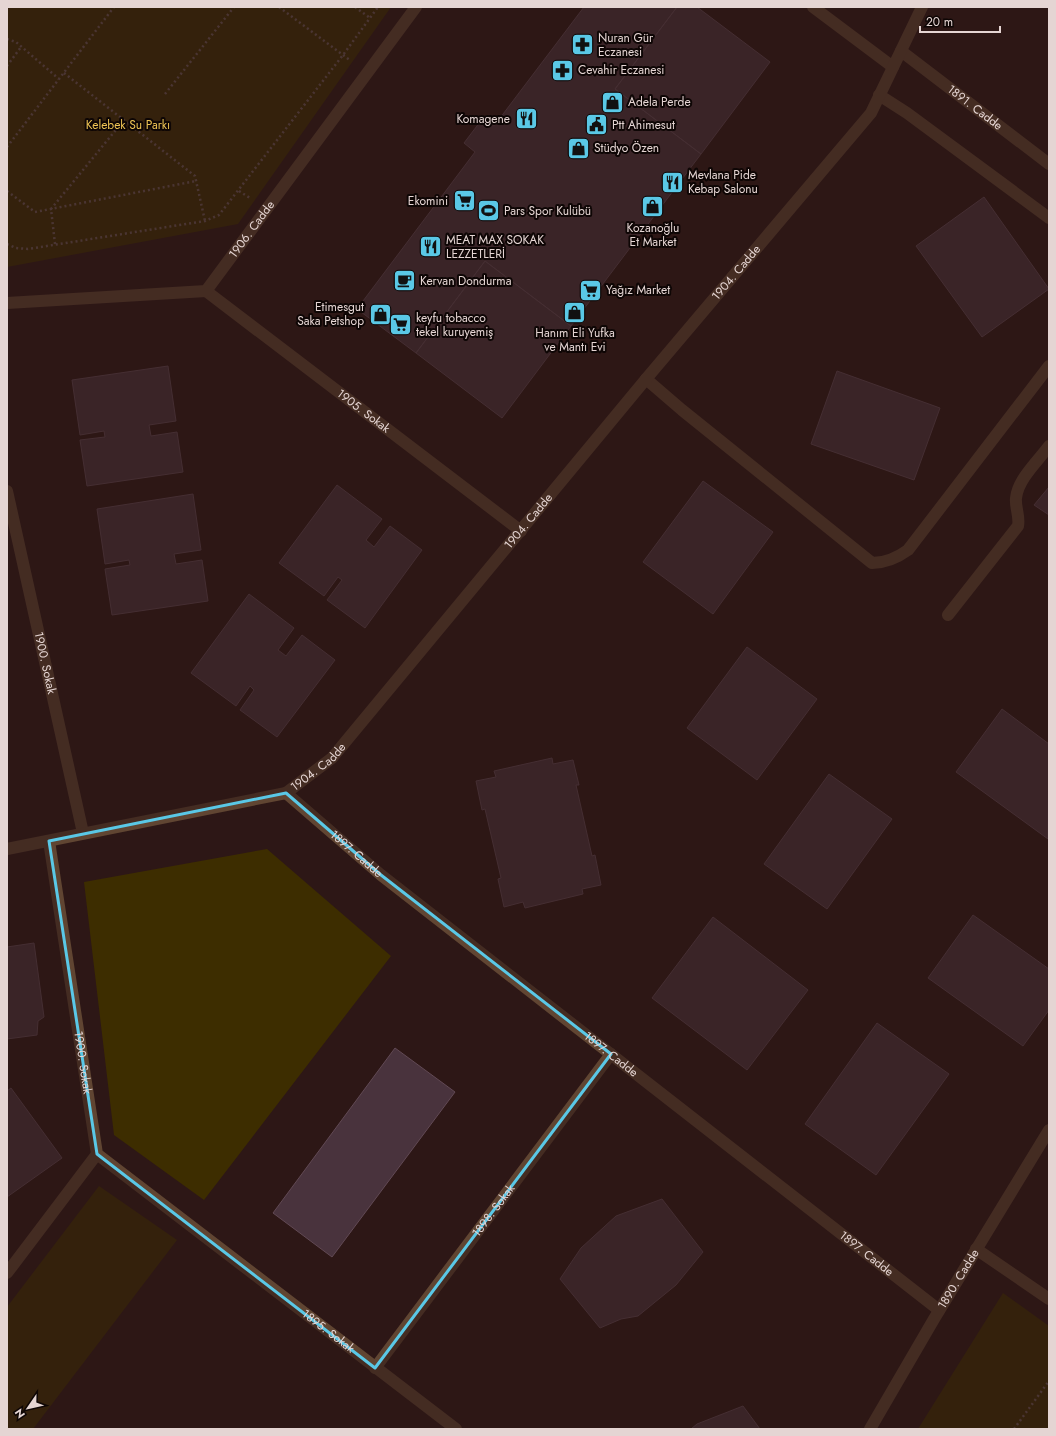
<svg xmlns="http://www.w3.org/2000/svg" width="1056" height="1436" font-family="Jost,sans-serif">
  <style>
    .green { fill: #3d2d00 }
    .building { fill: #49333d; stroke: #614954 }
    .lines { fill: none; stroke-linecap: round; stroke-linejoin: round }
    .path { stroke: #6e5a58; stroke-width: 2.5; stroke-dasharray: 2 3; stroke-linecap: butt }
    .minor { stroke: #604532; stroke-width: 12 }
    .marked { fill: none; stroke: #5ac8e6; stroke-width: 3; stroke-linejoin: round }
    .labels { text-anchor: middle; dominant-baseline: central; stroke-width: 4; stroke-linejoin: round; paint-order: stroke }
    .poi-label { font-size: 12px; fill: #e5d5d3; stroke: #0e0605; text-anchor: start }
    .street-label { font-size: 12px; fill: #e5d5d3; stroke: #0e0605 }
    .park-label { font-size: 12px; fill: #edc353; stroke: #0e0605 }
  </style>
  <rect width="100%" height="100%" fill="#2d1716"/>
  <!-- green -->
  <path class="green" d="M7,7h384l-153,217 -231,43z
    M267,849l124,107 -187,244 -90,-65 -30,-253z
    M99,1186l78,54 -144,189h-26v-122z
    M1003,1293l46,33v103h-131z"/>
  <!-- building -->
  <path class="building" d="M584,7h93l-62,82 86,65 -130,172 -86,-65 -69,92 -59,-44 118,-157 -11,-9 19,-25 11,8z
    M677,7h20l73,55 -69,92 -86,-65z
    M984,197l65,92 -67,48 -66,-91z
    M485,261l86,65 -69,92 -86,-65z
    M168,366l8,55 -27,4 2,11 26,-4 6,40 -96,14 -7,-46 25,-3 -1,-6 -24,4 -8,-55z
    M837,371l103,37 -26,72 -103,-36z
    M703,481l70,51 -60,82 -70,-52z
    M337,485l45,34 -16,21 8,7 16,-21 32,24 -57,78 -38,-28 15,-20 -4,-3 -14,19 -45,-33z
    M1049,487v28l-15,-10z
    M193,494l8,56 -27,4 2,10 26,-4 6,41 -96,14 -7,-46 25,-4 -1,-5 -24,4 -8,-55z
    M249,594l45,34 -16,22 8,6 16,-21 33,25 -58,77 -37,-27 14,-20 -4,-4 -14,20 -45,-33z
    M747,647l70,52 -60,81 -70,-52z
    M1002,709l47,35 -1,95 -92,-67z
    M552,758l1,6 20,-4 6,25h-3l16,71 3,-1 6,30 -19,4 1,5 -58,14 -2,-6 -19,5 -6,-28 3,-1 -16,-69 -3,1 -6,-29 20,-4 -2,-6z
    M829,774l63,45 -65,90 -63,-45z
    M973,915l76,54v41l-26,36 -95,-68z
    M713,917l95,73 -61,80 -95,-72z
    M34,943l10,74 -6,4 -1,14 -30,4v-92z
    M877,1023l72,51 -73,101 -71,-51z
    M395,1048l60,44 -123,165 -59,-44z
    M11,1088l51,70 -55,39v-106z
    M662,1199l41,53 -27,33 -38,31 -17,3 -21,9 -40,-49 21,-31 35,-32z
    M743,1406l17,23h-69l6,-5z"/>
  <g class="lines">
    <!-- path -->
    <path class="path" d="M279,7l72,54
      M355,7l15,11
      M7,39l9,3 43,37
      M7,66l14,-19
      M64,73l131,103 10,45
      M165,94l69,-87
      M7,147l107,-140
      M7,191l28,21 161,-31
      M239,191l11,7
      M7,244l9,4 12,1 177,-28 14,-6 124,-160 35,-48
      M55,244l-4,-35 73,-89
      M1014,1429l35,-48"/>
    <!-- minor -->
    <g class="minor">
      <path d="M813,7l80,60"/>
      <path id="s1" d="M901,51l148,113"/>
      <path d="M879,95l28,18 142,105"/>
      <path id="s2" d="M206,291l315,240"/>
      <path id="s3" d="M7,303l199,-12 210,-284"/>
      <path d="M646,379l36,31 190,153c14,0 25,-5 36,-13l141,-184"/>
      <path id="s4" d="M7,491l76,342"/>
      <path d="M948,615l70,-89c2,-10 -3,-18 -2,-28 2,-19 22,-37 33,-52"/>
      <path id="s5" d="M286,793l95,82 558,435"/>
      <path id="s6" d="M49,841l48,313 359,275"/>
      <path id="s7" d="M7,849l279,-56 46,-35 314,-379 225,-266 51,-106"/>
      <path d="M976,1249l73,50"/>
      <path d="M7,1273l90,-119"/>
      <path id="s8" d="M375,1368l236,-314"/>
      <path id="s9" d="M870,1429l64,-110 115,-189"/>
    </g>
  </g>
  <!-- marked area -->
  <path d="M0 0H1056V1436H0ZM286,793l95,82 230,179 -236,314 -278,-214 -48,-313z" fill="#2d1716" fill-opacity=".55" fill-rule="evenodd"/>
  <path class="marked" d="M286,793l95,82 230,179 -236,314 -278,-214 -48,-313z"/>
  <!-- icons -->
  <defs>
    <symbol id="pharmacy-square" viewBox="-11 -11 22 22"><rect x="-9" y="-9" width="18" height="18" rx="4" fill="#5ac8e6" stroke="#0e0605"/><path d="M-2-6h4v4h4v4h-4v4h-4v-4h-4v-4h4Z" fill="#111"/></symbol>
    <symbol id="shop-square" viewBox="-11 -11 22 22"><rect x="-9" y="-9" width="18" height="18" rx="4" fill="#5ac8e6" stroke="#0e0605"/><path d="M-5-2.5h2.3a2.7 3.5 0 0 1 5.4 0H5L5.5 6h-11ZM-1.5-2.5h3a1.5 2.3 0 0 0-3 0Z" fill="#111"/></symbol>
    <symbol id="restaurant-square" viewBox="-11 -11 22 22"><rect x="-9" y="-9" width="18" height="18" rx="4" fill="#5ac8e6" stroke="#0e0605"/><path d="M-5-6h1v4h1v-4h1v4h1v-4h1v5L-1.5 .5V6h-2V.5L-5-1ZM5-6V6H3V1.5H1.5Q1.5-4 5-6Z" fill="#111"/></symbol>
    <symbol id="civic-square" viewBox="-11 -11 22 22"><rect x="-9" y="-9" width="18" height="18" rx="4" fill="#5ac8e6" stroke="#0e0605"/><path d="M-.6-6.5H3V-4.5H.6V-3L4-1V1h2V6H-6V1h2V-1L-.6-3ZM-1.2 2.5V6h2.4V2.5Z" fill="#111"/></symbol>
    <symbol id="supermarket-square" viewBox="-11 -11 22 22"><rect x="-9" y="-9" width="18" height="18" rx="4" fill="#5ac8e6" stroke="#0e0605"/><path d="M-6-5.5h2.5l.6 2H6L4.5 2H-2.5L-4.4-4H-6ZM-1.5 3.2a1.3 1.3 0 1 0 .1 0ZM3 3.2a1.3 1.3 0 1 0 .1 0Z" fill="#111"/></symbol>
    <symbol id="stadium-square" viewBox="-11 -11 22 22"><rect x="-9" y="-9" width="18" height="18" rx="4" fill="#5ac8e6" stroke="#0e0605"/><path d="M0-5a6.5 5 0 1 0 0 10a6.5 5 0 1 0 0-10ZM-3.5-1.8h7v3.6h-7Z" fill="#111"/></symbol>
    <symbol id="cafe-square" viewBox="-11 -11 22 22"><rect x="-9" y="-9" width="18" height="18" rx="4" fill="#5ac8e6" stroke="#0e0605"/><path d="M-5.5-4.5H6V0H3Q3 3.5 0 3.5H-2.5Q-5.5 3.5-5.5 0ZM3-3.2v2h1.7v-2ZM-6 4.5H4V6H-6Z" fill="#111"/></symbol>
  </defs>
  <g fill-rule="evenodd">
    <use href="#pharmacy-square" x="570" y="32" width="25" height="25"/>
    <use href="#pharmacy-square" x="550" y="58" width="25" height="25"/>
    <use href="#shop-square" x="600" y="90" width="25" height="25"/>
    <use href="#restaurant-square" x="514" y="106" width="25" height="25"/>
    <use href="#civic-square" x="584" y="112" width="25" height="25"/>
    <use href="#shop-square" x="566" y="136" width="25" height="25"/>
    <use href="#restaurant-square" x="660" y="170" width="25" height="25"/>
    <use href="#supermarket-square" x="452" y="188" width="25" height="25"/>
    <use href="#shop-square" x="640" y="194" width="25" height="25"/>
    <use href="#stadium-square" x="476" y="198" width="25" height="25"/>
    <use href="#restaurant-square" x="418" y="234" width="25" height="25"/>
    <use href="#cafe-square" x="392" y="268" width="25" height="25"/>
    <use href="#supermarket-square" x="578" y="278" width="25" height="25"/>
    <use href="#shop-square" x="562" y="300" width="25" height="25"/>
    <use href="#shop-square" x="368" y="302" width="25" height="25"/>
    <use href="#supermarket-square" x="388" y="312" width="25" height="25"/>
  </g>
  <g class="labels">
    <!-- poi labels -->
    <g class="poi-label">
      <text x="598" y="38">Nuran Gür<tspan x="598" dy="14">Eczanesi</tspan></text>
      <text x="578" y="70">Cevahir Eczanesi</text>
      <text x="628" y="102">Adela Perde</text>
      <text x="510" y="119" text-anchor="end">Komagene</text>
      <text x="612" y="125">Ptt Ahimesut</text>
      <text x="594" y="148">Stüdyo Özen</text>
      <text x="688" y="175">Mevlana Pide<tspan x="688" dy="14">Kebap Salonu</tspan></text>
      <text x="448" y="201" text-anchor="end">Ekomini</text>
      <text x="504" y="211">Pars Spor Kulübü</text>
      <text x="653" y="228" text-anchor="middle">Kozanoğlu<tspan x="653" dy="14">Et Market</tspan></text>
      <text x="446" y="240">MEAT MAX SOKAK<tspan x="446" dy="14">LEZZETLERİ</tspan></text>
      <text x="420" y="281">Kervan Dondurma</text>
      <text x="606" y="290">Yağız Market</text>
      <text x="364" y="307" text-anchor="end">Etimesgut<tspan x="364" dy="14">Saka Petshop</tspan></text>
      <text x="416" y="318">keyfu tobacco<tspan x="416" dy="14">tekel kuruyemiş</tspan></text>
      <text x="575" y="333" text-anchor="middle">Hanım Eli Yufka<tspan x="575" dy="14">ve Mantı Evi</tspan></text>
    </g>
    <!-- street labels -->
    <g class="street-label">
      <text stroke="none"><textPath href="#s1" startOffset="93">1891. Cadde</textPath></text>
      <text stroke="none"><textPath href="#s3" startOffset="276">1906. Cadde</textPath></text>
      <text stroke="none"><textPath href="#s7" startOffset="974">1904. Cadde</textPath></text>
      <text stroke="none"><textPath href="#s2" startOffset="198">1905. Sokak</textPath></text>
      <text stroke="none"><textPath href="#s7" startOffset="650">1904. Cadde</textPath></text>
      <text stroke="none"><textPath href="#s4" startOffset="176">1900. Sokak</textPath></text>
      <text stroke="none"><textPath href="#s7" startOffset="326">1904. Cadde</textPath></text>
      <text stroke="none"><textPath href="#s5" startOffset="93">1897. Cadde</textPath></text>
      <text stroke="none"><textPath href="#s5" startOffset="417">1897. Cadde</textPath></text>
      <text stroke="none"><textPath href="#s6" startOffset="224">1900. Sokak</textPath></text>
      <text stroke="none"><textPath href="#s8" startOffset="197">1898. Sokak</textPath></text>
      <text stroke="none"><textPath href="#s5" startOffset="741">1897. Cadde</textPath></text>
      <text stroke="none"><textPath href="#s9" startOffset="174">1890. Cadde</textPath></text>
      <text stroke="none"><textPath href="#s6" startOffset="608">1895. Sokak</textPath></text>
    </g>
    <!-- park labels -->
    <g class="park-label">
      <text x="128" y="125">Kelebek Su Parkı</text>
    </g>
  </g>
  <!-- border -->
  <rect width="1056" height="1436" fill="none" stroke="#e5d5d3" stroke-width="16"/>
  <!-- north arrow -->
  <g transform="translate(28 1408) rotate(236)" stroke="#0e0605" stroke-width="3" paint-order="stroke">
  <path d="M0-3L7 15L0 10L-7 15Z" fill="#e5d5d3"/>
  <text y="-6" font-size="11" font-weight="bold" text-anchor="middle" fill="#e5d5d3">N</text>
  </g>
  <!-- scale -->
  <path d="M920 26v6h80v-6" fill="none" stroke="#e5d5d3" stroke-width="2"/>
  <text x="926" y="26" font-size="12" fill="#e5d5d3" stroke="#0e0605" stroke-width="3" paint-order="stroke">20 m</text>
</svg>
